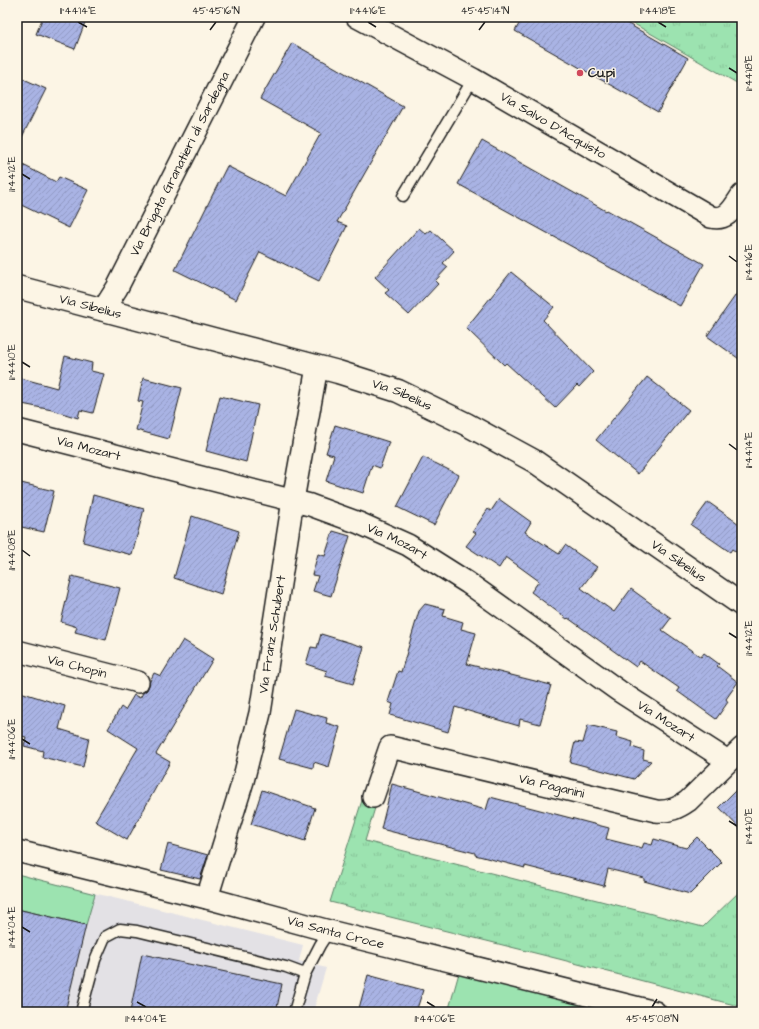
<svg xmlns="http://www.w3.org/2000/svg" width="759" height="1029" font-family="'Architects Daughter',sans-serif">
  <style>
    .built { fill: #e3e1e5 }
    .grass { fill: #9ce3b0; stroke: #5c8066 }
    .park { fill: url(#park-tufts); stroke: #5c8066 }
    .building { fill: url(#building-hatch); stroke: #1c1c1c }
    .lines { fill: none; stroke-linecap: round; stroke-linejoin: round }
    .lane-casing { stroke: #1c1c1c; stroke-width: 13 }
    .street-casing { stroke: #1c1c1c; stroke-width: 24 }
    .secondary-casing { stroke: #1c1c1c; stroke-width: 25 }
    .lane { stroke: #fcf5e5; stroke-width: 10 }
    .street { stroke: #fcf5e5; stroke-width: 21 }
    .secondary { stroke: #fcf5e5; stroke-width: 22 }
    .ticks { fill: none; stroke: #1c1c1c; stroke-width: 1.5 }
    .poi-dot { fill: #d1495b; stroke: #fcf5e5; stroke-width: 1.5 }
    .labels { text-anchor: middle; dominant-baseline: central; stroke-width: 3; stroke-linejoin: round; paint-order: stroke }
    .poi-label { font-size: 13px; font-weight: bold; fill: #1c1c1c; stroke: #fcf5e5; text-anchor: start }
    .street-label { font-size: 13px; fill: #1c1c1c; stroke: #fcf5e5 }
    .neatline { fill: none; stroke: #1c1c1c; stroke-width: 1.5 }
    .ticks-label { font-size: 10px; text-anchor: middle; fill: #1c1c1c }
  </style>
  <defs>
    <pattern id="park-tufts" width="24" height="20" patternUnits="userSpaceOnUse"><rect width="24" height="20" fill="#9ce3b0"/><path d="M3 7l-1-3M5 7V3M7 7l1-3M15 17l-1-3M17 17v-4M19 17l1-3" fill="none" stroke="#86c297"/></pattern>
    <pattern id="building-hatch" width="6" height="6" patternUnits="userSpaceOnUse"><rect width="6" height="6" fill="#a9b3e4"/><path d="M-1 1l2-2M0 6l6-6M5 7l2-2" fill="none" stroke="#9199c3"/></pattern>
  </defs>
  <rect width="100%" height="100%" fill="#fcf5e5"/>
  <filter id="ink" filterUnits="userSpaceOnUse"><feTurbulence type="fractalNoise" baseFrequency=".025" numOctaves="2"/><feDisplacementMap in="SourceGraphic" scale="8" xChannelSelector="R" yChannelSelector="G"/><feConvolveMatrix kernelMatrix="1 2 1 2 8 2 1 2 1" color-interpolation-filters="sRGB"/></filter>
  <g filter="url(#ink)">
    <!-- built -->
    <path class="built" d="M17,874l286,71 -4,16 27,7 -13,44h-296z"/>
    <!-- grass -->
    <path class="grass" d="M17,874l78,20 -9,31 -69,-16z
      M459,973l154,39h-165z"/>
    <!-- park -->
    <path class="park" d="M622,17h120v69z
      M364,794l14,4 -13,43 338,86 39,-38v118l-183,-48 -229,-57z"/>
    <!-- building -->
    <path class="building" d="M43,17h44l-12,32 -39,-15z
      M523,17h93l72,41 -30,54 -143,-81z
      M292,43l111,63 -66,116 10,4 -28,55 -59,-29 -24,48 -61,-30 52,-104 59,30 35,-63 -61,-34z
      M17,76l29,13 -29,58z
      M482,141l124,70 1,-1 97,54 -24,42 -222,-122z
      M17,162l39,20 3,-5 29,13 -19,38 -52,-25z
      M419,228l7,6 5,-4 23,21 -11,12 5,4 -13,14 3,3 -29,31 -24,-22 4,-3 -14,-13z
      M511,272l43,35 -11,13 50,52 -14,15 -2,-2 -22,23 -49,-45 -2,2 -38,-37z
      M742,286v75l-35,-25z
      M65,356l27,7 -1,8 13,3 -11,39 -13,-3 -2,8 -26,-8 -35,-7v-26l40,11z
      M647,377l42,33 -51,64 -42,-34z
      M143,378l39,10 -13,51 -33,-9 7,-28 -5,-1z
      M220,396l38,9 -12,57 -40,-11z
      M335,425l54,17 -9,26 -8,-3 -9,28 -37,-12 8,-26 -8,-2z
      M423,457l36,18 -25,50 -37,-18z
      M17,482l37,9 -10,41 -27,-6z
      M93,495l51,14 -12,46 -49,-13z
      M499,499l32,23 -6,10 34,22 6,-9 32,22 -16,21 33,24 17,-23 40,29 -9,12 39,27 3,-4 15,11 -2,2 21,16 -12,17 2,3 -12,17 -39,-28 2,-3 -39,-27 -4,6 -68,-49 -1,1 -36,-27 8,-11 -33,-24 -7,11 -33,-22 10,-13 -3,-2 15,-22 3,2z
      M708,502l34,24v30l-10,-7 -2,3 -39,-27z
      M192,516l47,15 -18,63 -47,-16z
      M333,531l17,5 -19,60 -18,-5 5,-15 -6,-1 6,-21 7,2z
      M72,576l48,12 -14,52 -31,-8 2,-5 -16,-5z
      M425,604l20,5 -2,7 20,6 -2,7 15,4 -9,31 84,21 -11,39 -20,-5 -1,7 -64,-19 -7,25 -58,-17 3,-11 -5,-2 10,-31 3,1 18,-61z
      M321,634l43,13 -11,37 -28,-8 2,-5 -21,-7 5,-17 6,1z
      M183,640l30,19 -57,95 14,8 -43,78 -32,-19 43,-73 -30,-19 13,-22 4,3 9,-15 6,3 3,-5 4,-3 2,-5 1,-4 4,-8 7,3z
      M17,691l48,15 -6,23 30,9 -6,29 -41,-10 1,-6 -19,-5 2,-9 -9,-2z
      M294,709l33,9 -1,5 14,4 -11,40 -15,-5 -1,6 -34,-9z
      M588,725l29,7 -1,5 17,5 -1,5 12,4 -1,8 8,2 -17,18 -64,-17 5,-20 8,1z
      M392,784l94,26 4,-13 119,31 -3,11 36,9 2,-5 8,2 2,-6 32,9 11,-11 25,25 -32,32 -46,-13v-3l-36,-9 -4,17 -79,-20v2l-50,-13v-2l-94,-24z
      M742,784v47l-23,-24z
      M262,790l53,18 -10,33 -54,-17z
      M168,844l40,11 -8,24 -39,-9z
      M17,909l69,16 -21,87h-48z
      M142,954l140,30 -6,28h-146z
      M368,975l55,15 -7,22h-58z"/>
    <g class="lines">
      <defs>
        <path id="lane" d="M403,196l70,-117
          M81,1012l14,-52 10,-23 15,-8 17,2 149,36 19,7
          M294,1012l11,-38 15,-29 9,-14"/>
        <g id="street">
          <path id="s1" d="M357,17l116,62 238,138c17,4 22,-9 31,-22"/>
          <path id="s2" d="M103,310l14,-22 137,-271"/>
          <path id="s3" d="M17,430l293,75 49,18 49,22 60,38 151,108 109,70"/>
          <path id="s4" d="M17,651l121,31"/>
          <path id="s5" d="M373,797l17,-50 266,64c13,1 22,-3 32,-10l54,-53"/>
          <path id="s6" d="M17,851l190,47 122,33 326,81"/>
          <path id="s7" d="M207,898l36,-117 17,-68 33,-213 24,-133"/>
        </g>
        <g id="secondary">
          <path id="s8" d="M17,287l321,85 60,19 68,33 68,37 208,144"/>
        </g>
      </defs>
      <!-- lane casing -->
      <use href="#lane" class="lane-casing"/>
      <!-- street casing -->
      <use href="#street" class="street-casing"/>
      <!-- secondary casing -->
      <use href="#secondary" class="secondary-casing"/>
      <!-- lane -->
      <use href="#lane" class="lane"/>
      <!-- street -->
      <use href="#street" class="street"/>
      <!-- secondary -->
      <use href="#secondary" class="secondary"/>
    </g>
  </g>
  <!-- ticks -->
  <path class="ticks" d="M78,22l9,5M368,22l8,5M658,22l8,5M210,30l6,-8M479,30l6,-8M729,68l8,5M22,174l8,5M729,256l8,6M22,362l8,5M729,444l8,6M22,550l8,6M729,633l8,5M22,739l8,5M729,821l8,5M22,927l8,5M137,1002l9,5M427,1002l8,5M652,1007l5,-8"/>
  <!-- markers -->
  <circle class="poi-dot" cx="580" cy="73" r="4"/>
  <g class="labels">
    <!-- poi labels -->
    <g class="poi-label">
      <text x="588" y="73">Cu.pi</text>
    </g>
    <!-- street labels -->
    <g class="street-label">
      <text stroke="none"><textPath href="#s1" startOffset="224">Via Salvo D'Acquisto</textPath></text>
      <text stroke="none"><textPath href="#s2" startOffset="165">Via Brigata Granatieri di Sardegna</textPath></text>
      <text stroke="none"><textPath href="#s8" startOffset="76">Via Sibelius</textPath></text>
      <text stroke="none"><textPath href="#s8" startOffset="400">Via Sibelius</textPath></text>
      <text stroke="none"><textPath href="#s3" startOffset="74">Via Mozart</textPath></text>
      <text stroke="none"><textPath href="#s3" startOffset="397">Via Mozart</textPath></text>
      <text stroke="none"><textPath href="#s8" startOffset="724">Via Sibelius</textPath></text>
      <text stroke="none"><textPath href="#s7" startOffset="272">Via Franz Schubert</textPath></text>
      <text stroke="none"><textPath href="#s4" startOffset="62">Via Chopin</textPath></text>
      <text stroke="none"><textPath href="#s3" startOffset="721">Via Mozart</textPath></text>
      <text stroke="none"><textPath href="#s5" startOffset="219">Via Paganini</textPath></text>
      <text stroke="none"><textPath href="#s6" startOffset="329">Via Santa Croce</textPath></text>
    </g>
  </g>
  <!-- margin -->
  <rect width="759" height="1029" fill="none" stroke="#fcf5e5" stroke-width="44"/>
  <rect x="22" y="22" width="715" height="985" class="neatline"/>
  <g class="ticks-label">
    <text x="78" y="14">11°44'14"E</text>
    <text x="216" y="14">45°45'16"N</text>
    <text x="368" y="14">11°44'16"E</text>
    <text x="485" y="14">45°45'14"N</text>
    <text x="658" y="14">11°44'18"E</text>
    <text transform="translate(748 73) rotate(-90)" y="4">11°44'18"E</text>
    <text transform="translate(11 174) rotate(-90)" y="4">11°44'12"E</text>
    <text transform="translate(748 262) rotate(-90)" y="4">11°44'16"E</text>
    <text transform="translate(11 362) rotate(-90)" y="4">11°44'10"E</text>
    <text transform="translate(748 450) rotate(-90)" y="4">11°44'14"E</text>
    <text transform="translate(11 550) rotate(-90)" y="4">11°44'08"E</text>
    <text transform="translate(748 638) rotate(-90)" y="4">11°44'12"E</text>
    <text transform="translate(11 739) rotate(-90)" y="4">11°44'06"E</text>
    <text transform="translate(748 826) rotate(-90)" y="4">11°44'10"E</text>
    <text transform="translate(11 927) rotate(-90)" y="4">11°44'04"E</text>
    <text x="146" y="1022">11°44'04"E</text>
    <text x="435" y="1022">11°44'06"E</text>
    <text x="652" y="1022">45°45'08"N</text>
  </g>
</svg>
